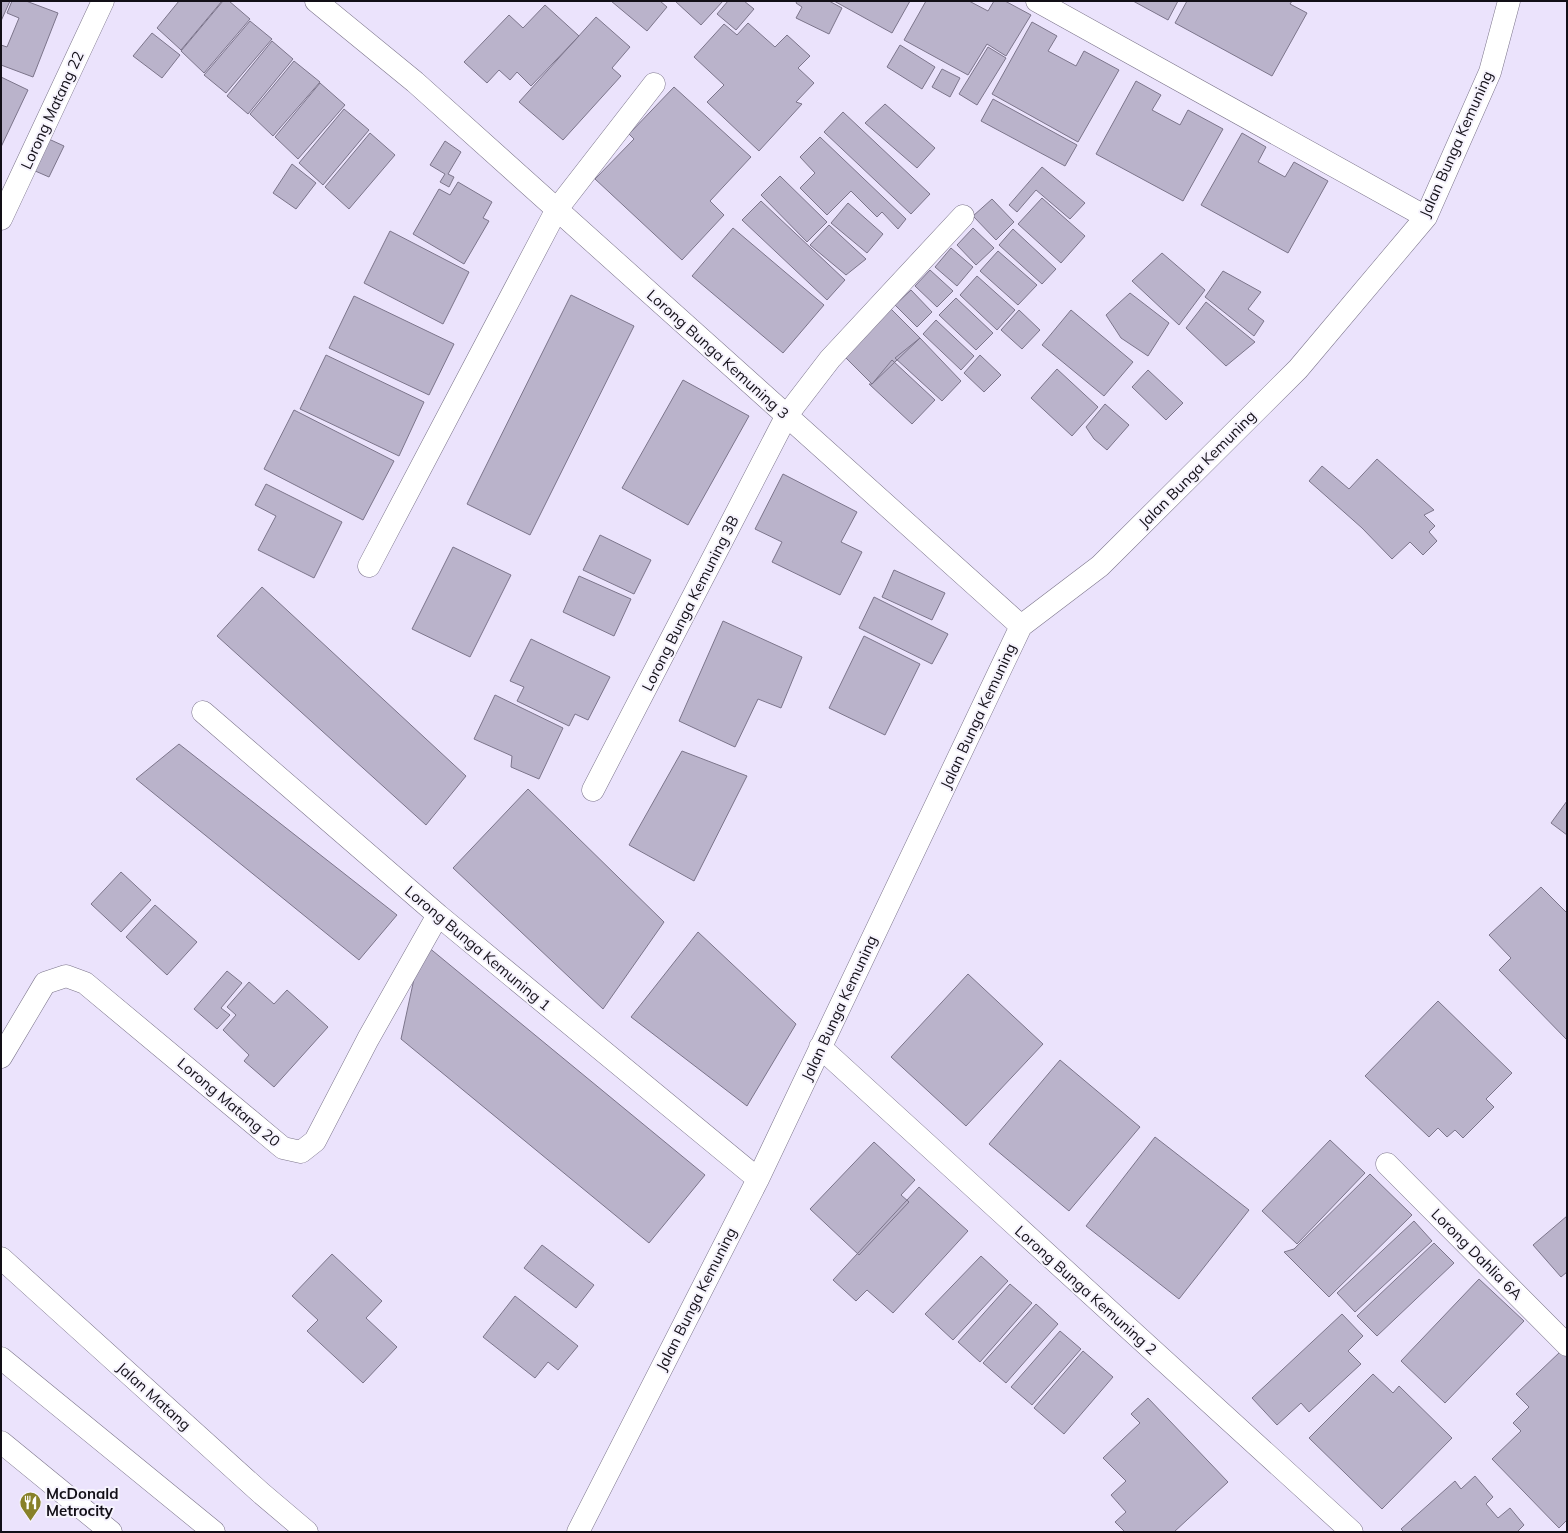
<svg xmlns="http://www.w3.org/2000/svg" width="1568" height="1533" font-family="Mulish,sans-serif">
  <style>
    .building { fill: #bab3cb; stroke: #7c758b }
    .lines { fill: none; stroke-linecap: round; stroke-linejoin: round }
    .minor-casing { stroke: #7c758b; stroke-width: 23 }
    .major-casing { stroke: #7c758b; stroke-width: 23 }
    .minor { stroke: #fff; stroke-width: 22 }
    .major { stroke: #fff; stroke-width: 22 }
    .labels { text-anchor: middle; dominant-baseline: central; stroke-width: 4; stroke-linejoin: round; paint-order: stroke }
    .street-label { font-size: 15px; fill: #120f17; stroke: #f6f3fd }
    .poi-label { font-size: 15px; font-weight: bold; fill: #120f17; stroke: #f6f3fd; text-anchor: start }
  </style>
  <rect width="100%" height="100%" fill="#ebe3fc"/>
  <!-- building -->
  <path class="building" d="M1,1h9l-9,20z
    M12,1h14l32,12 -25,64 -32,-12v-20l6,2 12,-29 -12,-5z
    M179,1h43l-41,49 -24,-22z
    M223,1h6l21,18 -46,54 -23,-22z
    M611,1h49l7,6 -20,24z
    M675,1h48l-22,24z
    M728,1h16l10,8 -18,21 -19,-16z
    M797,1h32l13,7 -13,26 -33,-16 6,-11 -6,-4z
    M834,1h76l-18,32z
    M926,1h43l19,10 6,-10h11l26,14 -25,41 -19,-12 -19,31 -64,-35z
    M1133,1h45l-10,19z
    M1187,1h105l-2,3 17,9 -35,63 -97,-53z
    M545,5l34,31 -48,50 -14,-14 -7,8 -11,-10 -12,13 -23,-21 45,-47 14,13z
    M596,17l34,30 -18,21 9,8 -58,64 -44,-38z
    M250,21l22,18 -46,54 -22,-18z
    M1032,22l25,14 -9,15 28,15 8,-15 35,19 -41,72 -86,-48z
    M748,23l27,24 12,-12 23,21 -12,12 16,15 -18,19 6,2 -43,47 -52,-49 17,-17 -30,-28 30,-33 13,11z
    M152,33l28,22 -18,23 -29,-22z
    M272,41l21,18 -45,55 -21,-18z
    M900,45l35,22 -13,22 -35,-22z
    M988,47l18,11 -29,47 -18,-11z
    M294,61l26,21 -47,54 -23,-22z
    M942,69l18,9 -10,19 -18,-10z
    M1,77l27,13 -27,57z
    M1136,81l25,14 -9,15 28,15 8,-15 35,19 -40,72 -87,-47z
    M320,83l25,22 -47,54 -23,-22z
    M674,87l77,70 -41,44 14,14 -42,45 -87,-81 39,-40 -5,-5z
    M993,99l84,46 -12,21 -84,-45z
    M885,104l50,44 -18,20 -52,-45z
    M344,109l25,21 -46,55 -24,-22z
    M843,112l87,82 -19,20 -87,-82z
    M370,133l25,22 -46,54 -24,-22z
    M1242,133l24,14 -8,15 27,15 9,-15 34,19 -40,72 -87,-48z
    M40,135l24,11 -15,31 -23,-10z
    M820,137l86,82 -8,10 -16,-17 -5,5 -26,-26 -24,24 -27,-27 15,-15 -15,-16z
    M445,141l16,11 -13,22 6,3 -5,10 -9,-5 5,-8 -15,-9z
    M292,164l24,19 -20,26 -23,-16z
    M1042,167l43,36 -15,16 -34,-29 -19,22 -8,-7z
    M780,176l47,46 -20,20 -46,-47z
    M458,182l34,20 -9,16 6,3 -25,43 -51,-30 26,-45 11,6z
    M1042,198l43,38 -24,27 -43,-39z
    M992,199l22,23 -18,18 -23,-24z
    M761,201l84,79 -18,20 -85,-80z
    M848,203l35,31 -16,19 -36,-30z
    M829,225l37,34 -20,16 -36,-30z
    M733,228l91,77 -41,48 -91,-77z
    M973,228l21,20 -18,17 -19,-20z
    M1013,229l43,40 -14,15 -43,-39z
    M390,231l79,41 -26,52 -79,-41z
    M951,248l22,19 -16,19 -22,-19z
    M998,251l39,34 -19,20 -38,-34z
    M1162,253l43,37 -26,35 -47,-44z
    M930,270l23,21 -16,16 -22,-21z
    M1223,271l38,21 -13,17 16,12 -10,15 -49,-39z
    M977,276l38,34 -18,20 -37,-35z
    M911,290l21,22 -15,15 -22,-22z
    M1130,293l39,30 -21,33 -27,-18 -15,-23z
    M571,295l63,31 -104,209 -63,-31z
    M354,296l100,48 -25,51 -100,-47z
    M956,298l37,35 -17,17 -37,-35z
    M1206,302l49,40 -29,24 -40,-38z
    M890,308l30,30 -48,46 -29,-29z
    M1019,310l21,20 -18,19 -21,-19z
    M1071,310l62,52 -29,34 -62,-51z
    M936,320l38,36 -13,14 -38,-36z
    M920,338l41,43 -19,20 -47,-43z
    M326,355l98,47 -25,54 -99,-47z
    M980,355l21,20 -17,17 -20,-19z
    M892,360l43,40 -23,24 -43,-40h3z
    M1057,369l41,38 -26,29 -41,-38z
    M1148,370l35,33 -17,17 -34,-33z
    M683,380l66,36 -61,109 -66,-37z
    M1105,404l24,21 -22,25 -13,-11 -8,-12z
    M294,410l100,51 -31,59 -99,-51z
    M1377,459l57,51 -10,5 11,11 -6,6 8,9 -14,14 -13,-13 -18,17 -30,-31 -53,-47 13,-15 27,23z
    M783,474l74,38 -16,30 21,10 -22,43 -68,-33 10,-20 -27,-13z
    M266,484l76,38 -28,56 -56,-28 18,-34 -21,-11z
    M600,535l51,25 -17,34 -51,-24z
    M453,547l58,28 -41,82 -58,-28z
    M894,570l51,23 -13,27 -50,-23z
    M579,576l52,23 -17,37 -51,-24z
    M262,587l204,189 -40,49 -209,-189z
    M874,597l74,37 -16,30 -73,-36z
    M723,621l79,36 -21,51 -23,-9 -23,48 -56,-26z
    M864,636l56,28 -35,71 -56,-27z
    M531,639l79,38 -22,43 -13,-6 -6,12 -52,-25 7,-14 -14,-6z
    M495,695l68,33 -24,51 -28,-12 1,-11 -38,-17z
    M179,744l218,171 -38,45 -223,-181z
    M682,751l65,25 -53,105 -65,-36z
    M528,789l136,133 -61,87 -150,-141z
    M1567,801v34l-16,-12z
    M121,872l30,28 -30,32 -30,-28z
    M1541,887l26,26v127l-68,-70 12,-12 -22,-23z
    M155,905l42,37 -30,33 -41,-38z
    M698,932l98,92 -49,82 -116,-89z
    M422,942l283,233 -56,68 -248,-204z
    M227,971l15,12 -21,25 9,7 -13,14 -23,-20z
    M968,974l75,70 -77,82 -75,-69z
    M249,982l25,22 13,-14 41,37 -54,60 -30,-26 5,-6 -26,-25 13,-15 -9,-8z
    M1438,1001l74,72 -26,26 8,8 -31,31 -8,-8 -8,7 -9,-9 -9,9 -64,-61z
    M1060,1060l80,67 -71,84 -80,-67z
    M1155,1137l94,73 -70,89 -93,-73z
    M1330,1140l35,33 -68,71 -35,-33z
    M874,1142l41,38 -14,15 8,7 -50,53 -49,-46z
    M1370,1174l42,41 -83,82 -45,-45 10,-3z
    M919,1187l49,44 -75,82 -26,-23 -11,11 -23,-21z
    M1567,1216v56l-6,5 -28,-32z
    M1414,1221l18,20 -77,71 -18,-19z
    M1434,1243l20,20 -77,73 -20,-20z
    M542,1245l52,40 -18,23 -52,-40z
    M332,1254l50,47 -16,17 31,29 -34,36 -56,-52 11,-11 -26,-24z
    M981,1256l27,25 -55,59 -28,-26z
    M1479,1279l45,42 -79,82 -44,-42z
    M1010,1284l22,19 -52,59 -22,-20z
    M515,1296l63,50 -20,24 -10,-8 -13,16 -52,-41z
    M1036,1304l22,20 -52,59 -23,-20z
    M1342,1314l21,22 -15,15 13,13 -52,48 -8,-9 -24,22 -25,-27z
    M1060,1331l21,18 -49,56 -21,-18z
    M1083,1351l30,26 -49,57 -30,-26z
    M1561,1351l6,5v164l-8,8 -67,-69 29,-28 -8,-8 16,-16 -13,-13z
    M1373,1374l20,19 6,-7 53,52 -70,71 -73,-71z
    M1148,1398l80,84 -54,50h-49l-10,-10 11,-10 -15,-17 15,-14 -23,-23 37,-35 -9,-9z
    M1475,1476l18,21 -7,7 12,14 12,-10 14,17 -7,7h-113l-3,-3 54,-48 6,8z"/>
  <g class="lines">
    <defs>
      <path id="minor" d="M316,1l99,81 606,544
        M1037,1l389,216
        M1,219l102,-218
        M369,566l188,-357 97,-125
        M203,712l235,203 320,264
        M593,790l194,-375 43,-56 133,-143
        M820,1047l532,485
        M1,1057l44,-74 21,-7 19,7 198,165 18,4 14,-11 53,-102 70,-124
        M1387,1164l180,181
        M1,1442l110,90
        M578,1532l180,-353 263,-553 79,-60 198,-197 128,-152 64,-145 19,-71"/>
      <path id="major" d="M1,1258l260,235 46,39
        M1,1358l213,174"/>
    </defs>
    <!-- minor casing -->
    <use href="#minor" class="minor-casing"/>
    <!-- major casing -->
    <use href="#major" class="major-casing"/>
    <!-- minor -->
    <use href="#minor" class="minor"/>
    <!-- major -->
    <use href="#major" class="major"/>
  </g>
  <!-- icons -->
  <defs>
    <symbol id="restaurant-pin" viewBox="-11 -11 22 30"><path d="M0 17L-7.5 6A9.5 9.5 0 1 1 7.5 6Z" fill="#888129" stroke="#f6f3fd"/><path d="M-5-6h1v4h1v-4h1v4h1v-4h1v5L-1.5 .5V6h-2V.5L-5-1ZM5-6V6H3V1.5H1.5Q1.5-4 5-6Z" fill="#fff"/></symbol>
  </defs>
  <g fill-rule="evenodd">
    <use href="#restaurant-pin" x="18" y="1490" width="25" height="34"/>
  </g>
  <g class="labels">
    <!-- street labels -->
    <g class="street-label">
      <text transform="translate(52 110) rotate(-65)">Lorong Matang 22</text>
      <text transform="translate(1456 144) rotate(-66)">Jalan Bunga Kemuning</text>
      <text transform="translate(718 354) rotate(42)">Lorong Bunga Kemuning 3</text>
      <text transform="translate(1197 469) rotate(-45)">Jalan Bunga Kemuning</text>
      <text transform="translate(690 603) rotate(-63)">Lorong Bunga Kemuning 3B</text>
      <text transform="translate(978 716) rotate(-65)">Jalan Bunga Kemuning</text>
      <text transform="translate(478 948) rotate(40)">Lorong Bunga Kemuning 1</text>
      <text transform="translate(839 1008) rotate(-65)">Jalan Bunga Kemuning</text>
      <text transform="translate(229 1102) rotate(40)">Lorong Matang 20</text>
      <text transform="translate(1477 1254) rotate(45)">Lorong Dahlia 6A</text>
      <text transform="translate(1086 1290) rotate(42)">Lorong Bunga Kemuning 2</text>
      <text transform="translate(696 1299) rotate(-63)">Jalan Bunga Kemuning</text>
      <text transform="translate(154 1396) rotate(42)">Jalan Matang</text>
    </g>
    <!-- poi labels -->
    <g class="poi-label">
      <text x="46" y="1493">McDonald<tspan x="46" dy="17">Metrocity</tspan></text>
    </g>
  </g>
  <!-- border -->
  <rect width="1568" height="1533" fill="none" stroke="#120f17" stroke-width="4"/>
</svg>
